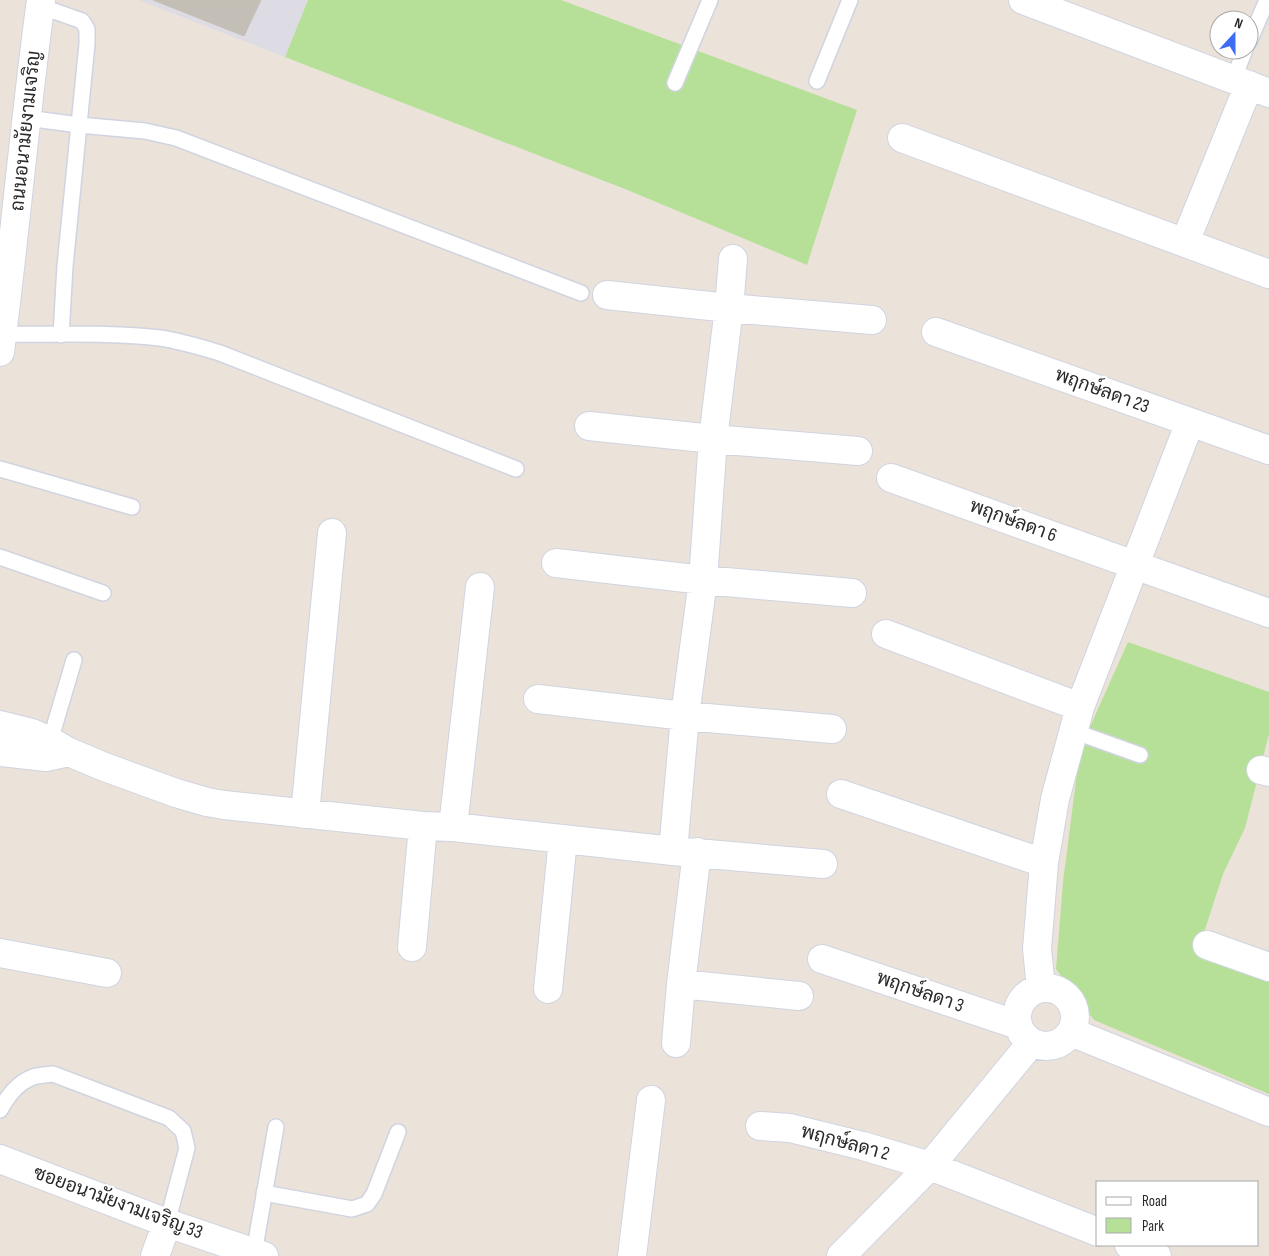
<svg xmlns="http://www.w3.org/2000/svg" width="1269" height="1256" font-family="'Sofia Sans Condensed',Sarabun,sans-serif">
  <style>
    .industrial { fill: #dddbe3 }
    .green { fill: #b6e098 }
    .building { fill: #c3beb6; stroke: #c6beb4 }
    .lines { fill: none; stroke-linecap: round; stroke-linejoin: round }
    .service-casing { stroke: #d0d4e1; stroke-width: 18 }
    .minor-casing { stroke: #d0d4e1; stroke-width: 30 }
    .tertiary-casing { stroke: #d0d4e1; stroke-width: 30 }
    .service { stroke: #fff; stroke-width: 15 }
    .minor { stroke: #fff; stroke-width: 28 }
    .tertiary { stroke: #fff; stroke-width: 28 }
    .labels { text-anchor: middle; dominant-baseline: central; stroke-width: 4.5; stroke-linejoin: round; paint-order: stroke }
    .street-label { font-size: 19px; fill: #292929; stroke: #fff }
  </style>
  <rect width="100%" height="100%" fill="#ebe2da"/>
  <!-- industrial -->
  <path class="industrial" d="M139,0h169l-23,57z"/>
  <!-- green -->
  <path class="green" d="M308,0h253l296,110 -50,155 -177,-74 -345,-134z
    M1128,642l141,50v42l-24,94 -22,46 -25,77 71,27v116l-175,-74 -38,-51 7,-87 17,-133z"/>
  <!-- building -->
  <path class="building" d="M153,0h108l-17,36z"/>
  <g class="lines">
    <defs>
      <path id="service" d="M40,6l42,15 5,8v15l-22,222 -4,69
        M1249,42l18,-42
        M1233,80l12,-30
        M817,81l33,-81
        M675,83l35,-83
        M27,118l52,7 66,6 31,7 405,155
        M2,334c53,1 106,-2 158,4 21,3 40,9 60,15l296,116
        M0,469l132,38
        M0,557l103,36
        M1073,731l67,24
        M50,741l24,-81
        M0,1110c8,-14 17,-27 33,-33 6,-2 13,-2 20,-3l116,44 14,13 4,17 -20,75
        M264,1193l88,16 15,-5 7,-10 24,-62
        M254,1253l22,-126"/>
      <path id="minor" d="M1023,0l246,93
        M902,138l367,136
        M1185,242l64,-157
        M607,295l122,13 143,12
        M936,332l333,118
        M589,426l124,13 145,12
        M891,478l378,135
        M556,563l147,17 149,13
        M886,634l194,73
        M538,699l147,17 147,13
        M0,725l32,8 18,8 19,11 33,14 74,27 31,9 17,3 199,21 30,1 220,24 150,13
        M0,752l46,5 23,-5
        M1261,770l8,2
        M841,794l203,69
        M305,814l27,-281
        M453,827l27,-240
        M673,851l12,-135 18,-136 10,-141 16,-131 4,-49
        M1207,945l62,22
        M412,947l11,-121
        M0,953l107,20
        M822,959l196,66
        M681,984l118,12
        M1041,988l-4,-39 7,-86 11,-64 25,-92 110,-285
        M1017 1017a29 29 0 1 1 58 0a29 29 0 1 1-58 0Z
        M548,989l15,-150
        M1071,1032l198,80
        M676,1043l5,-59 16,-132
        M760,1126l30,2 73,18 67,20 168,66
        M0,1159l167,64 97,33
        M1129,1245l28,11
        M155,1256l12,-33
        M632,1256l19,-156
        M841,1256l89,-90 102,-124"/>
      <path id="tertiary" d="M0,352c15,-117 25,-235 41,-352"/>
    </defs>
    <!-- service casing -->
    <use href="#service" class="service-casing"/>
    <!-- minor casing -->
    <use href="#minor" class="minor-casing"/>
    <!-- tertiary casing -->
    <use href="#tertiary" class="tertiary-casing"/>
    <!-- service -->
    <use href="#service" class="service"/>
    <!-- minor -->
    <use href="#minor" class="minor"/>
    <!-- tertiary -->
    <use href="#tertiary" class="tertiary"/>
  </g>
  <g class="labels">
    <!-- street labels -->
    <g class="street-label">
      <text transform="translate(26 131) rotate(-84)">ถนนอนามัยงามเจริญ</text>
      <text transform="translate(1102 391) rotate(20)">พฤกษ์ลดา 23</text>
      <text transform="translate(1013 521) rotate(20)">พฤกษ์ลดา 6</text>
      <text transform="translate(920 992) rotate(19)">พฤกษ์ลดา 3</text>
      <text transform="translate(845 1143) rotate(15)">พฤกษ์ลดา 2</text>
      <text transform="translate(118 1203) rotate(20)">ซอยอนามัยงามเจริญ 33</text>
    </g>
  </g>
  <!-- legend -->
  <rect x="1096" y="1181" width="162" height="65" fill="#ffffff" stroke="#a9a9a9"/>
  <rect x="1106" y="1197" width="25" height="8" fill="#ffffff" stroke="#a9a9a9"/>
  <text x="1142" y="1206" font-size="15" fill="#292929">Road</text>
  <rect x="1106" y="1218" width="25" height="15" fill="#b6e098" stroke="#a9a9a9"/>
  <text x="1142" y="1231" font-size="15" fill="#292929">Park</text>
  <!-- north arrow -->
  <g transform="translate(1234 35) rotate(21)"><circle r="24" fill="#ffffff" stroke="#a9a9a9"/>
  <path d="M0-4L9 19L0 12L-9 19Z" fill="#3e6df4"/>
  <text y="-8" font-size="14" font-weight="bold" text-anchor="middle" fill="#292929">N</text>
  </g>
</svg>
